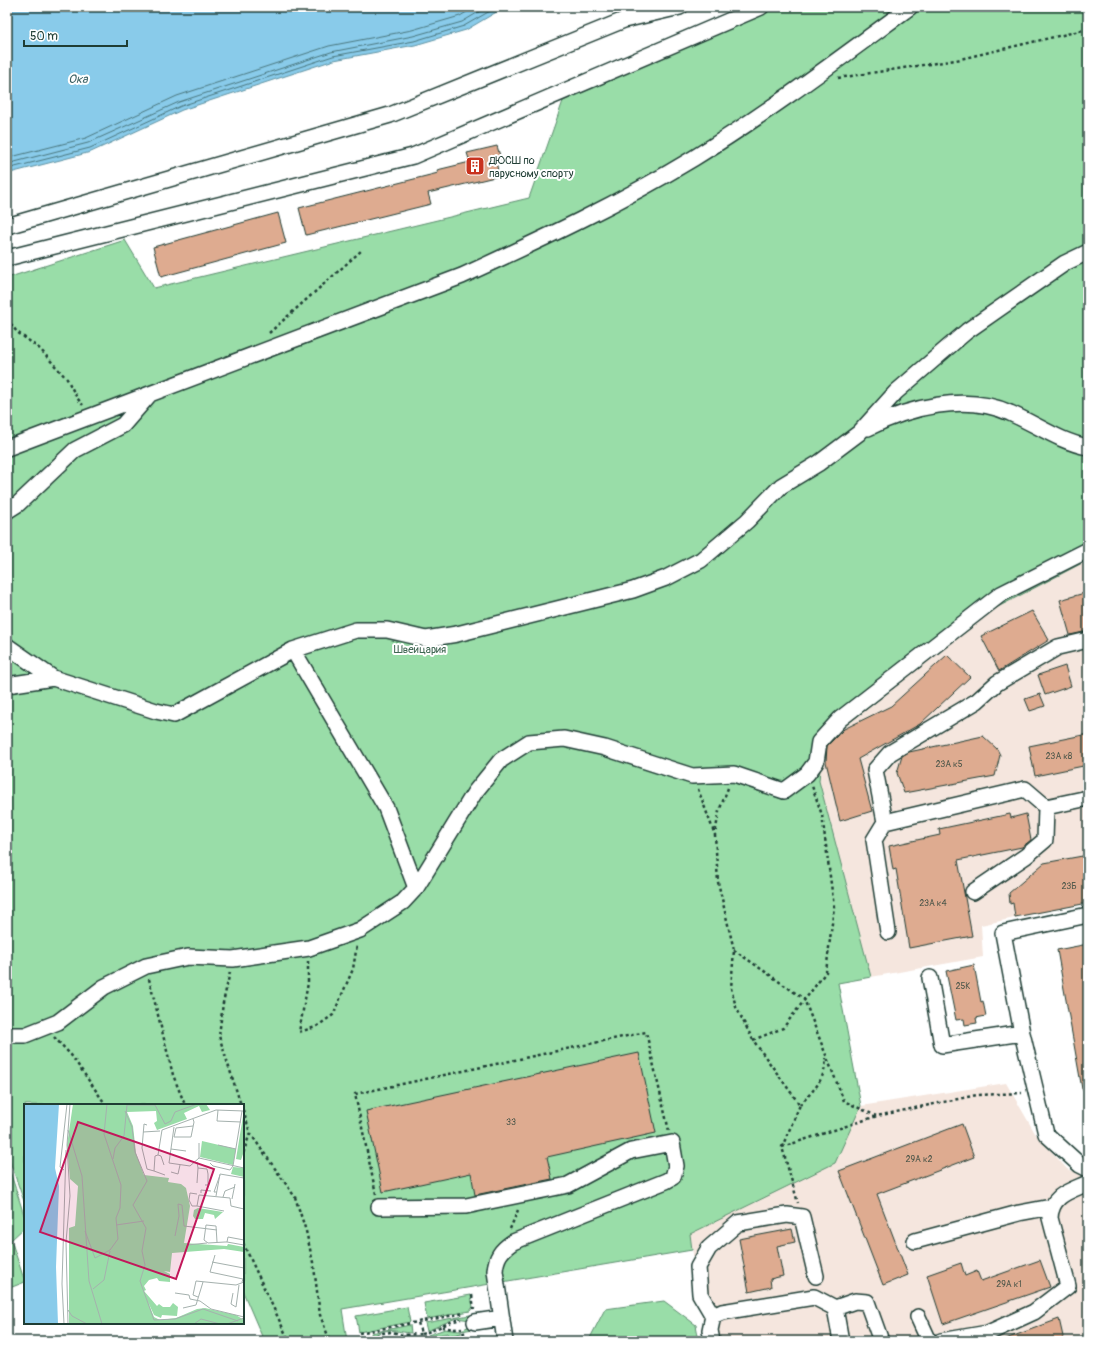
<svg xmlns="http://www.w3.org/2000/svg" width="1095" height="1348" font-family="Pangolin,sans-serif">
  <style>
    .built { fill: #f5e6de }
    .green { fill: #99dda8; stroke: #5c8d6e }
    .water { fill: #89cbea; stroke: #5f92a1 }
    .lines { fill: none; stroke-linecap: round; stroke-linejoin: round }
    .shore { stroke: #49767d; stroke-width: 1 }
    .building { fill: #deab90; stroke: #1f3d34 }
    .minor-casing { stroke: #1f3d34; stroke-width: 18 }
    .path { stroke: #1f3d34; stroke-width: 2.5; stroke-dasharray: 3 3; stroke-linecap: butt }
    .minor { stroke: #fff; stroke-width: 15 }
    .labels { text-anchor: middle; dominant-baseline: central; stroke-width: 4; stroke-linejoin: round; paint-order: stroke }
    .number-label { font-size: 9px; fill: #4f584b }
    .poi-label { font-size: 11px; fill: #1f3d34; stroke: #fff; text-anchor: start }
    .park-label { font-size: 11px; fill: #3e6551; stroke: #fff }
    .water-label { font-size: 12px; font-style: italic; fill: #3a6062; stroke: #fff }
    .inset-road { fill: none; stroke: #a5b1ae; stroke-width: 1 }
    .view { fill: #c2185b; fill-opacity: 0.15; stroke: #c2185b; stroke-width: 2 }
    .inset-edge { fill: none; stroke: #1f3d34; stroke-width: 2 }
  </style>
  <rect width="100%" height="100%" fill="#fff"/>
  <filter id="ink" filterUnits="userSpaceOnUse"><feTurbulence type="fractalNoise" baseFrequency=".025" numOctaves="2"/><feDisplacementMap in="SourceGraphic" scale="8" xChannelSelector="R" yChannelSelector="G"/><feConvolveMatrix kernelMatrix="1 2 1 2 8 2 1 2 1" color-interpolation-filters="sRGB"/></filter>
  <g filter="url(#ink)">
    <!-- built -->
    <path class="built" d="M1088,560v343l-107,22 2,32 -112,20 -52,-196 3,-37 172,-135z
      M1006,1083l29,50 32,36 21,7v165h-382l-16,-107 144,-71 27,-57z"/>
    <!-- green -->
    <path class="green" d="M773,7h315v553l-94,49 -172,135 -3,37 52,196 -33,6 23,123 -26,57 -145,71 2,16 -350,59 5,32h-83l-21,-49v-187h-218v99l-18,-51v-875l118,-38 29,48 375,-90 34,-97z
      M7,1162l18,56v9l-14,13 14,42 -18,7z
      M471,1295l2,12 -3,4 -43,8 -3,-16z
      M664,1301l32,24 3,16h-108l-1,-3 15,-29z
      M407,1307l3,15 -51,10 -3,-16z
      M470,1315l1,5 -15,-2 -29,13 -2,-8z
      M410,1325l1,8c-13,-1 -29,-7 -39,5l-1,-5z
      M472,1325l1,4 -12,2v3l-12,2 -1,-3 -20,4v-2l17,-6 14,2z"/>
    <!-- water -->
    <path class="water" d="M7,7h498l-39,23 -51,15 -81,15 -152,50 -91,42 -81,21h-3z"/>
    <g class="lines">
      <!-- shore -->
      <path class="shore" d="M7,158l79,-20 91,-42 152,-50 83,-16 48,-14 15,-9
        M7,164l81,-21 91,-41 152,-50 82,-16 49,-14 25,-15
        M7,169l83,-21 91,-42 152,-50 81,-15 50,-15 33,-19"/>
    </g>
    <!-- building -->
    <path class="building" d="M497,146l4,13 -5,2 3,15 -71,17 3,11 -125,31 -7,-27 139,-35 -1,-3 33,-8 -3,-9z
      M278,213l8,30 -125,34 -8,-30z
      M1088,592v39l-18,4 -10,-35z
      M1032,611l17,29 -50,31 -18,-35z
      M947,655l23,22 -50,47 -62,35 14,52 -32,10 -14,-59 1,-16 17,-17 47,-23z
      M1065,666l6,20 -26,9 -7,-20z
      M1040,694l5,12 -15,5 -5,-12z
      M1088,734v31l-53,11 -6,-30z
      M983,736l14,13 3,6 -5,21 -91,17 -7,-20 5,-17 7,-4z
      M1010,814l1,4 15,-4 5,26 -9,7 -64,13 14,76 -63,12 -13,-79 -3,1 -4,-24 51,-11 -1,-6z
      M1088,855v48l-73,14 -2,-14 -3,1 -1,-11 35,-30z
      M1088,944v144l-6,1 -25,-139z
      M974,965l7,37 2,-1 3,15 -10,2 1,5 -12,2 -1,-6 -8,1 -10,-49z
      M639,1053l17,80 -109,24 5,22 -77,16 -4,-22 -88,19 -17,-81z
      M962,1124l12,33 -97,37 31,81 -25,10 -44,-114z
      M792,1229l3,13 -18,4 6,30 -13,3 1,8 -22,5 -10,-53z
      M1040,1260l10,27 -107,37 -16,-49 34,-12 4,13 12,-5 4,10z
      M1059,1319l5,22h-61v-1z"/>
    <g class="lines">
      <defs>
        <path id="minor" d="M7,226l383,-111 234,-95 56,-13
          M7,258l406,-102 348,-149
          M868,428c41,-21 98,-35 142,-15 26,11 50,29 78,34
          M7,448l455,-172c79,-36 158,-73 232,-118 75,-46 145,-99 216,-151
          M7,511l11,-7 57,-54 48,-25 26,-30
          M7,646l46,32 103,33 18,4 119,-65 63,-20h31l39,9 31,-5 176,-44 33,-12 35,-18 46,-39 34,-35 38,-23 40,-30 37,-41 71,-61 98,-68 23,-11
          M293,650l93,158 30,80
          M7,685l46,-7
          M885,822l-10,-52 15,-17 87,-52 20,-18 61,-36 30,-7
          M973,892l53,-36 19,-16 1,-33 42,-9
          M1088,915l-85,18 19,100 24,101 34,31 8,4
          M888,932l-14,-92 11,-18 140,-33 21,18
          M930,978l12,67 80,-12
          M7,1035h18l33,-13 46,-35 42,-21 42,-9 45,2 76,-11 51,-18 43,-28 13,-14 59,-96 26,-32 28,-18 35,-3 41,9 87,28 42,-2 50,17 23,-17 9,-12 3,-20 21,-23 161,-125 87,-44
          M379,1207l87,-1 102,-21 63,-34 41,-8 4,23 -3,11 -7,4 -153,61c-12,8 -17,15 -18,29l10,70
          M915,1241l104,-28 32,-6
          M835,1308l20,-7 12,1 14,39
          M713,1316l-13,-22 -2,-27 11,-19 29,-25 49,-8 15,2 14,59
          M918,1317l11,24
          M475,1322l27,-4
          M712,1341l-2,-11 3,-14 9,-4 92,-15 21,11 6,33
          M941,1341l47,-8 46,-21 34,-26 -18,-68c1,-23 20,-27 38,-35"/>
      </defs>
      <!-- minor casing -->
      <use href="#minor" class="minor-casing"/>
      <!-- path -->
      <path class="path" d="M838,78l118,-18 132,-31
        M7,319l10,13 23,17 27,30 10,19 6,7
        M269,333l93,-83
        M728,788l-9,23 -4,24 3,47 16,68 -3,38 5,19 17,33 47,65 -18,42 16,56
        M698,789l17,46
        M734,950l70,49 40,102 32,15
        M308,961v22l-9,49 17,-5 17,-12 20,-46 4,-24
        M230,972l-7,31 -4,33 22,69
        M149,979l24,96 12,30
        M54,1037l17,18 35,50
        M753,1040l30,-12 43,-56 8,-65 -12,-92 -10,-29
        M800,1105c14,-16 25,-24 26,-47
        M243,1110l7,23 -7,21
        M250,1133l45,64 11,34 8,36 6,48 10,26
        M782,1147l95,-31 100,-21 45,-2
        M376,1194l-21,-100 291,-62 23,99
        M510,1229l8,-19
        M243,1243l46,98
        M472,1295l2,14
        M442,1327l12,2 8,-1
        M359,1333l106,-20
        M421,1340v-6c14,-3 26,-12 40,-15
        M375,1341v-4l8,-4 9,-1 11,3 18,-1 -3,-12
        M390,1341l12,-6
        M415,1341l44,-6 7,-3"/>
      <!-- minor -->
      <use href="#minor" class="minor"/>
    </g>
  </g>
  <!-- icons -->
  <defs>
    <symbol id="building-square" viewBox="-11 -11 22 22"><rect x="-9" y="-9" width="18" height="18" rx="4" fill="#c8321e" stroke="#fff"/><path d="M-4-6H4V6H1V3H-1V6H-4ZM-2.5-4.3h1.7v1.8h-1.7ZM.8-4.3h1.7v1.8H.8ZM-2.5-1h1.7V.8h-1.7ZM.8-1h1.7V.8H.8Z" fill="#fff"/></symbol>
  </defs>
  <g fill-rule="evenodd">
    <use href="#building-square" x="464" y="155" width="22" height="22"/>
  </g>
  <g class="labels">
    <!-- number labels -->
    <g class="number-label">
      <text x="1059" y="756">23А к8</text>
      <text x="949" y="764">23А к5</text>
      <text x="1069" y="886">23Б</text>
      <text x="933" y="903">23А к4</text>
      <text x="963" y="986">25К</text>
      <text x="511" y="1122">33</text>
      <text x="919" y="1159">29А к2</text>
      <text x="1009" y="1284">29А к1</text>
    </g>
    <!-- poi labels -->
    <g class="poi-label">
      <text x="489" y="160">ДЮСШ по<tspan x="489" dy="13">парусному спорту</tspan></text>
    </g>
    <!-- park labels -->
    <g class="park-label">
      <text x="420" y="649">Швейцария</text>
    </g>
    <!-- water labels -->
    <g class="water-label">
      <text x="78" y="79">Ока</text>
    </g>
  </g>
  <!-- overview -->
  <g transform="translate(24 1104)">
    <rect width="220" height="220" fill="#fff"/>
    <path d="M49,0h133l4,6 -8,2 -3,-6 -15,7 3,6 -30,11 -3,-7 3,-2 -1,-10 -29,1 6,14 3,27 8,22 25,3 -1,4 13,2 5,4 4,18 -6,37 43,3 1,-2 16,3v5l-20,-3 -52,4 -2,19 -6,-1 6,3v8l-11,-1 -2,-3 -8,2 -5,6 2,4 -2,1 13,15 2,-2 4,3h7l3,-4 5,4 -1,9 -15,-1 -1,3 -7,-3 -6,-13 6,15 6,3 16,-2 21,-9 8,-1 31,7 8,5v4h-175v-96l6,-2 3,-40 -8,-7 -3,-34zM219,12l1,35 -3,9 -5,-1zM178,37l34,8 -3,16 -33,-8zM209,63l11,1v9l-13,-3zM174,104l25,4 -8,7 -1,-4 -9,-2 -2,6h-8l-2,-3 1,-6z" fill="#99dda8"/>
    <path d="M0,0h35l-4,64 4,18 -3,81 2,57h-34z" fill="#89cbea"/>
    <path class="inset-road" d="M194,6l-1,11 24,1M101,7l7,16 3,25 12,29 -14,24 13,23 -4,23 3,14 -5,16 14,39 21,-1 28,-10 35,12M123,21l-3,-1 -2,24 5,21 7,2M169,22l-17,2 -2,9h17l3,-15 -1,-3M150,23l-5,36 21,3 9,-8 45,10M44,26l14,46 7,105 13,43M119,28l17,-1M194,41l18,4M147,45l15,2M134,51l-3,1 -1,15 11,4M175,54v-15M89,55l2,-11 9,-12 3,-31h28l10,19 6,-3 4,-9 22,-8M173,58l1,6 9,1 1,5v11h-3M186,59l3,3 17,4 3,-4 9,-55M140,61l-3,-9 -3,-1 4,-25 54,-20 28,1M40,66l-4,-3 7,-63M147,68l7,2 2,-9M173,79l1,-15M193,88h-3l6,-17M177,89v-3l10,1M173,90l-7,-1 -1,7 3,6h5M192,92l4,-22 24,4M199,93l2,-6 10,-4M208,95l3,-15M200,107l-27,-5 2,-11 31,3 1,8 13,3M92,121l28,-4M61,127l10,27 15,-8 8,-11 -2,-21 4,-10 1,-23 -17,-51 3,-30M151,132l4,-20 -1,-12 4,1 2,21 33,4M220,136l-16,-3 -1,5 17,3M193,138l-1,-16 -10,-1 -2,15 4,3 17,-1h2M163,141l20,-2M191,151l-5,17 33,7 -1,3M188,158l32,6M69,185l11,-9 6,-29M151,189l14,2 1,4 10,2 11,8 33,8M209,189l-2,11 5,3 3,-22M174,193l-5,-2 3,-14 40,4 8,-3M159,204l13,-3 7,-23M44,206l4,6 15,8M40,220l-2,-40 4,-134M44,220l-2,-82 4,-46 -3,-51 3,-41M170,220l7,-5 19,5M203,220l17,-6"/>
    <path class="view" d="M54,18l136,47 -38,110 -136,-47z"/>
    <rect width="220" height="220" class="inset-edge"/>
  </g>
  <!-- margin -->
  <rect width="1095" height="1348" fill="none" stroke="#fff" stroke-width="24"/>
  <rect x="12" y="12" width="1071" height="1324" fill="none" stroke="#1f3d34" stroke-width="1.5" filter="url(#ink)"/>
  <!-- scale -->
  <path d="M24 40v6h103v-6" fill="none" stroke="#1f3d34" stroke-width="2"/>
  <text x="30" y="40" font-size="12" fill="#1f3d34" stroke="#ffffff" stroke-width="3" paint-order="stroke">50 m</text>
</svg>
